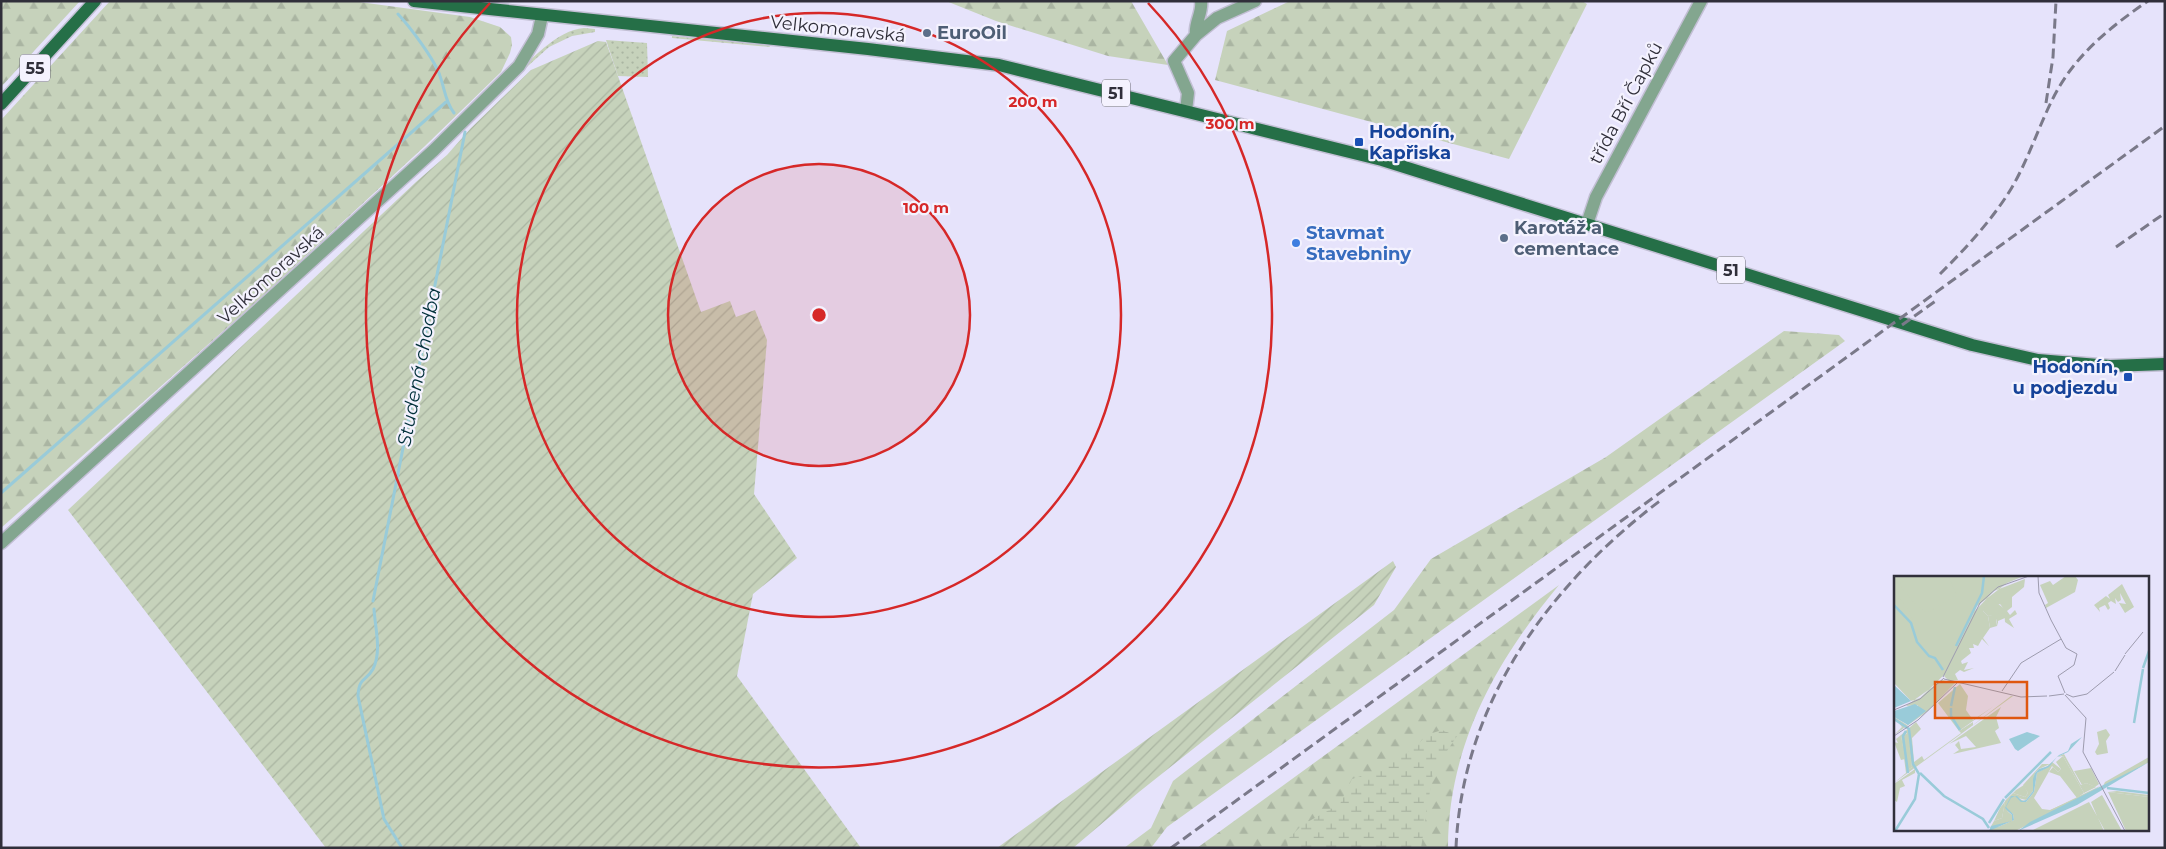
<svg xmlns="http://www.w3.org/2000/svg" width="2166" height="849" font-family="Montserrat,sans-serif">
  <style>
    .grass { fill: url(#grass-dots) }
    .forest { fill: url(#forest-firs) }
    .wetland { fill: url(#wetland-marsh) }
    .garden { fill: url(#garden-furrows) }
    .lines { fill: none; stroke-linecap: round; stroke-linejoin: round }
    .stream { stroke: #99cbd9; stroke-width: 3 }
    .minor-casing { stroke: #c2bfd4; stroke-width: 15 }
    .major-casing { stroke: #c2bfd4; stroke-width: 15 }
    .minor { stroke: #83a68f; stroke-width: 12 }
    .major { stroke: #256f47; stroke-width: 12 }
    .rail { stroke: #7a7989; stroke-width: 3; stroke-dasharray: 10 5; stroke-linecap: butt }
    .ring { fill: none; stroke: #d62828; stroke-width: 2.5 }
    .service-dot { fill: #5c6f8a; stroke: #f4f2fe; stroke-width: 2 }
    .transit-dot { fill: #1a4fb4; stroke: #f4f2fe; stroke-width: 2 }
    .shop-dot { fill: #3f7fe0; stroke: #f4f2fe; stroke-width: 2 }
    .labels { text-anchor: middle; dominant-baseline: central; stroke-width: 4.5; stroke-linejoin: round; paint-order: stroke }
    .shield { fill: #f4f2fe; stroke: #6b6a75; stroke-width: 1 }
    .shield-label { font-size: 16px; font-weight: bold; fill: #302f3a }
    .street-label { font-size: 18px; fill: #302f3a; stroke: #f4f2fe }
    .service-label { font-size: 18px; font-weight: bold; fill: #4e5e75; stroke: #f4f2fe; text-anchor: start }
    .transit-label { font-size: 18px; font-weight: bold; fill: #164399; stroke: #f4f2fe; text-anchor: start }
    .shop-label { font-size: 18px; font-weight: bold; fill: #366cbe; stroke: #f4f2fe; text-anchor: start }
    .water-label { font-size: 19px; font-style: italic; fill: #00303a; stroke: #f4f2fe }
    .inset-river { fill: none; stroke: #99cbd9; stroke-width: 2.5 }
    .inset-road { fill: none; stroke: #9d9bae; stroke-width: 1 }
    .view { fill: #df570e; fill-opacity: 0.15; stroke: #df570e; stroke-width: 2.5 }
    .inset-edge { fill: none; stroke: #302f3a; stroke-width: 2.5 }
    .centre { fill: #d62828; stroke: #f4f2fe; stroke-width: 2.5 }
    .ring-label { font-size: 15px; text-anchor: middle; font-weight: bold; fill: #d62828; stroke: #f4f2fe; stroke-width: 4.5; stroke-linejoin: round; paint-order: stroke }
  </style>
  <defs>
    <pattern id="grass-dots" width="8" height="8" patternUnits="userSpaceOnUse" patternTransform="scale(1.25)"><rect width="8" height="8" fill="#c6d2bb"/><path d="M2 2h.1M6 6h.1" fill="none" stroke="#aab5a2" stroke-width="1.8" stroke-linecap="round"/></pattern>
    <pattern id="forest-firs" width="22" height="20" patternUnits="userSpaceOnUse" patternTransform="scale(1.25)"><rect width="22" height="20" fill="#c6d2bb"/><path d="M5 1l3.5 6h-7zM16 11l3.5 6h-7z" fill="#aab5a2"/></pattern>
    <pattern id="wetland-marsh" width="20" height="14" patternUnits="userSpaceOnUse" patternTransform="scale(1.25)"><rect width="20" height="14" fill="#c6d2bb"/><path d="M1 5h8M5 5V1M11 12h8M15 12V8" fill="none" stroke="#aab5a2"/></pattern>
    <pattern id="garden-furrows" width="10" height="10" patternUnits="userSpaceOnUse" patternTransform="scale(1.25)"><rect width="10" height="10" fill="#c6d2bb"/><path d="M-1 1l2-2M0 10L10 0M9 11l2-2" fill="none" stroke="#aab5a2"/></pattern>
  </defs>
  <rect width="100%" height="100%" fill="#e6e3fb"/>
  <!-- grass -->
  <path class="grass" d="M584,28l11,1v3l-23,4 -23,11 -51,46c22,-21 55,-63 86,-65z
    M672,36l97,9 1,2 -98,-9z
    M606,40l41,3 1,34 -30,-1z"/>
  <!-- forest -->
  <path class="forest" d="M1,1h79l-79,86z
    M110,1h242l118,16 30,10 11,10 1,8 -2,8 -9,19 -76,74 -168,155 -256,227v-408z
    M946,1h185l37,64 -60,-9 -112,-35z
    M1290,1h292l5,3 -78,155 -294,-79 12,-49z
    M1784,331l55,4 6,6 -678,486 -16,21h-27l27,-20 22,-47 221,-171 37,-51 175,-102z
    M1559,585c-63,76 -111,161 -111,263h-251z"/>
  <!-- wetland -->
  <path class="wetland" d="M1442,730l15,6 -24,36 -12,76h-133l-1,-8 15,-15 38,-21 12,-25 27,-9 38,-24 9,-11z"/>
  <!-- garden -->
  <path class="garden" d="M598,41l8,1 95,270 29,-11 6,16 19,-7 12,30 -13,154 43,64 -44,36 -16,82 124,172h-535l-258,-338 348,-328 31,-27 24,-27 60,-58z
    M1393,561l3,6 -22,38 -235,187 -66,56h-76z"/>
  <g class="lines">
    <!-- stream -->
    <path class="stream" d="M398,14c12,13 37,46 42,62 5,14 5,25 14,37
      M1,493l445,-391
      M373,601l92,-469
      M374,609c1,19 8,42 -1,60 -7,13 -14,7 -15,27l26,123 18,29"/>
    <defs>
      <path id="minor" d="M1201,1c2,12 -7,22 -5,34l21,-17 38,-17
        M1186,111l2,-18 -14,-32 22,-26
        M1587,224l9,-27 105,-196
        M1,543l433,-393 85,-84 19,-32 4,-18"/>
      <path id="major" d="M414,1l454,48 131,16 383,95 590,185 66,15 72,6 55,-2
        M1,104l94,-103"/>
    </defs>
    <!-- minor casing -->
    <use href="#minor" class="minor-casing"/>
    <!-- major casing -->
    <use href="#major" class="major-casing"/>
    <!-- minor -->
    <use href="#minor" class="minor"/>
    <!-- major -->
    <use href="#major" class="major"/>
    <!-- rail -->
    <path class="rail" d="M2046,103l7,-46 3,-56
      M2116,247l49,-34
      M1940,274c26,-26 52,-54 71,-85 19,-32 29,-68 47,-100 21,-37 55,-64 90,-88
      M1902,325l35,-25
      M1171,848l994,-722
      M1456,848c6,-145 93,-263 205,-348"/>
  </g>
  <!-- distance rings -->
  <circle cx="819" cy="315" r="151" fill="#d62828" fill-opacity=".12"/>
  <g class="ring">
    <circle cx="819" cy="315" r="151"/>
    <circle cx="819" cy="315" r="302"/>
    <path d="M1148 3A453 453 0 1 1 490 3"/>
  </g>
  <!-- markers -->
  <g class="service-dot">
    <circle cx="927" cy="33" r="5"/>
    <circle cx="1504" cy="238" r="5"/>
  </g>
  <g class="transit-dot">
    <rect x="1354" y="137" width="10" height="10" rx="2.5"/>
    <rect x="2123" y="372" width="10" height="10" rx="2.5"/>
  </g>
  <circle class="shop-dot" cx="1296" cy="243" r="5"/>
  <g class="labels">
    <!-- shield labels -->
    <g class="shield">
      <rect x="20" y="54.5" width="30" height="27" rx="4"/>
      <rect x="1102" y="79.5" width="28" height="27" rx="4"/>
      <rect x="1717" y="256.5" width="28" height="27" rx="4"/>
    </g>
    <g class="shield-label">
      <text x="35" y="68">55</text>
      <text x="1116" y="93">51</text>
      <text x="1731" y="270">51</text>
    </g>
    <!-- street labels -->
    <g class="street-label">
      <text transform="translate(838 29) rotate(6)">Velkomoravská</text>
      <text transform="translate(1626 103) rotate(-62)">třída Bří Čapků</text>
      <text transform="translate(271 275) rotate(-42)">Velkomoravská</text>
    </g>
    <!-- service labels -->
    <g class="service-label">
      <text x="937" y="33">EuroOil</text>
      <text x="1514" y="228">Karotáž a<tspan x="1514" dy="21">cementace</tspan></text>
    </g>
    <!-- transit labels -->
    <g class="transit-label">
      <text x="1369" y="132">Hodonín,<tspan x="1369" dy="21">Kapřiska</tspan></text>
      <text x="2118" y="367" text-anchor="end">Hodonín,<tspan x="2118" dy="21">u podjezdu</tspan></text>
    </g>
    <!-- shop labels -->
    <g class="shop-label">
      <text x="1306" y="233">Stavmat<tspan x="1306" dy="21">Stavebniny</tspan></text>
    </g>
    <!-- water labels -->
    <g class="water-label">
      <text transform="translate(419 367) rotate(-79)">Studená chodba</text>
    </g>
  </g>
  <!-- overview -->
  <g transform="translate(1894 576)">
    <rect width="255" height="255" fill="#e6e3fb"/>
    <path d="M14,157l4,34 -4,3 -5,-34zM255,181v5l-47,26 3,-6zM130,209l4,8 -3,4 -12,-4 -8,9 -3,16 -8,3 6,-13 7,-9 9,-9zM206,210l-8,7 -77,38 15,-11z" fill="#c6d2bb"/>
    <path d="M0,0h130l-17,7 -30,23 -32,68 -25,24 -9,3 -17,-18zM172,0h9l3,4 -3,12 -29,16 -1,-3 3,-2 -8,-18 10,-4 3,4zM131,3l-1,8 -12,10v10l-5,4 3,4 5,-5 2,4 -8,5 5,9 -9,-6 -1,-13 -4,-5 -17,7 5,5 2,12 -7,10 6,8 -7,-7 -4,7 -5,-2 1,4h-5l2,5 -10,8 1,3 6,-2 -4,8 10,-2 -10,4 -4,-2 -5,4 3,6 -9,1 -5,-5 30,-64 20,-21zM48,104l13,3 -27,28 -34,24 8,-8 -8,-10 13,8 11,-20 -12,1zM117,120h2l-119,87 12,-10 -5,-38 15,-13 5,7 -9,9 2,24 8,-6 2,4 37,-27 -2,-2 14,-9v3zM13,157l5,34 -4,3 -5,-33zM107,131l-5,10 3,11 -4,3 6,12 -48,11 6,-4 -4,-5 4,-4 2,8 15,-2 -10,-11 -17,8zM170,178l17,31 5,-2 10,4 -12,6 -21,-37 -6,1zM158,186l9,7 -3,3 -6,-6 -18,32 8,11 8,1 27,-12 -62,33h-25l1,-4h7l16,-7 -1,-6 -6,-3 5,4v6l-22,7 4,-7 8,-3 3,-17 8,-8 12,4 3,-4 -5,-8 19,-21h8l-11,5 -4,4 -2,18 -7,9 -8,-2 8,4 8,-10 3,-19 7,-4zM21,193v4l-13,7 3,6 -5,2 -3,14 -3,-2v-16zM214,216l41,5v34h-23zM208,219l20,36h-17l-7,-13 6,13h-73l58,-29 8,14 -6,-14z" fill="#c6d2bb" fill-rule="evenodd"/>
    <path d="M0,0h54l9,19 -30,18 -15,-12 -13,-17 10,-7zM0,17l11,12 -2,2 5,2 5,11 -14,-7 -5,-8zM96,22l15,11v9l-7,3v5l-3,-11 -7,1 -5,-5zM212,153l4,6 -4,6 2,12 -11,2 -2,-3 4,-8 -2,-12zM7,159l4,24 -4,1 -7,-18 4,1 -2,-4z" fill="#c6d2bb"/>
    <path d="M228,8l12,23 -9,6 -6,-10 7,1 -6,-11 1,7 -3,2 -3,-4 1,6 -5,-3 -3,2 2,5 -2,2 -3,-5 -6,3 1,4 -6,-7 12,-9 4,3 -2,-4zM66,108l8,12 -2,14 7,10 21,-14 -35,25 -21,-28zM169,180l21,37 -7,5 -17,-22 -11,-4 4,-5 5,5 3,-3 -5,-7zM197,192l8,16 -4,3 -9,-4 -4,2 -8,-14zM223,215l32,4v2l-41,-5z" fill="#c6d2bb"/>
    <path d="M110,36l1,4 -9,2 1,8 -7,2 -2,-12z" fill="#c6d2bb"/>
    <path d="M0,109l17,16 -17,7zM21,128l11,7 -18,14 -14,-8v-6zM133,156l13,4 -22,15 -3,-2 -6,-10zM188,161l-14,15 -11,5 -8,10 -12,6 -3,19 -8,10h-5l-6,-6 -4,2 -5,9 7,7 1,6 -25,11 2,-5 21,-5v-6l-7,-7 6,-12h6l5,5 4,-1 7,-9v-12l2,-6 4,-4 9,-3 11,-11 9,-4 3,-7zM255,186l-72,43 -59,26 12,-9z" fill="#99cbd9"/>
    <path class="inset-river" d="M88,17l2,-17M0,29l17,18 6,19 12,14 6,2 8,12M62,70l26,-53M249,92l6,-17M57,130l4,-19M57,132v8l9,14M0,143l15,10 4,35 6,10M240,147l9,-54M12,155l-3,5 5,37M26,197l24,23 39,23 6,9M213,212l42,5M111,222l46,-46M95,247l15,-24M1,255l20,-32 4,-25"/>
    <path class="inset-road" d="M144,0l1,17 12,27 15,28 11,6 -3,11M231,78l18,-22M221,95l10,-16M49,101l37,-74 18,-16 31,-11M50,103l77,18 26,-1M108,115l19,-28 40,-24M171,117l-7,-17 16,-11M172,118l7,3 14,-3 27,-22M171,119l21,23 -3,34 42,79M155,120l15,-2M0,134l26,-11 24,-21M0,160l24,-16 40,-38"/>
    <path class="view" d="M41,106h92v36h-92z"/>
    <rect width="255" height="255" class="inset-edge"/>
  </g>
  <circle cx="819" cy="315" r="8" class="centre"/>
  <g class="ring-label">
    <text x="1033" y="107">200 m</text>
    <text x="1230" y="129">300 m</text>
    <text x="926" y="213">100 m</text>
  </g>
  <!-- border -->
  <rect width="2166" height="849" fill="none" stroke="#302f3a" stroke-width="5"/>
</svg>
